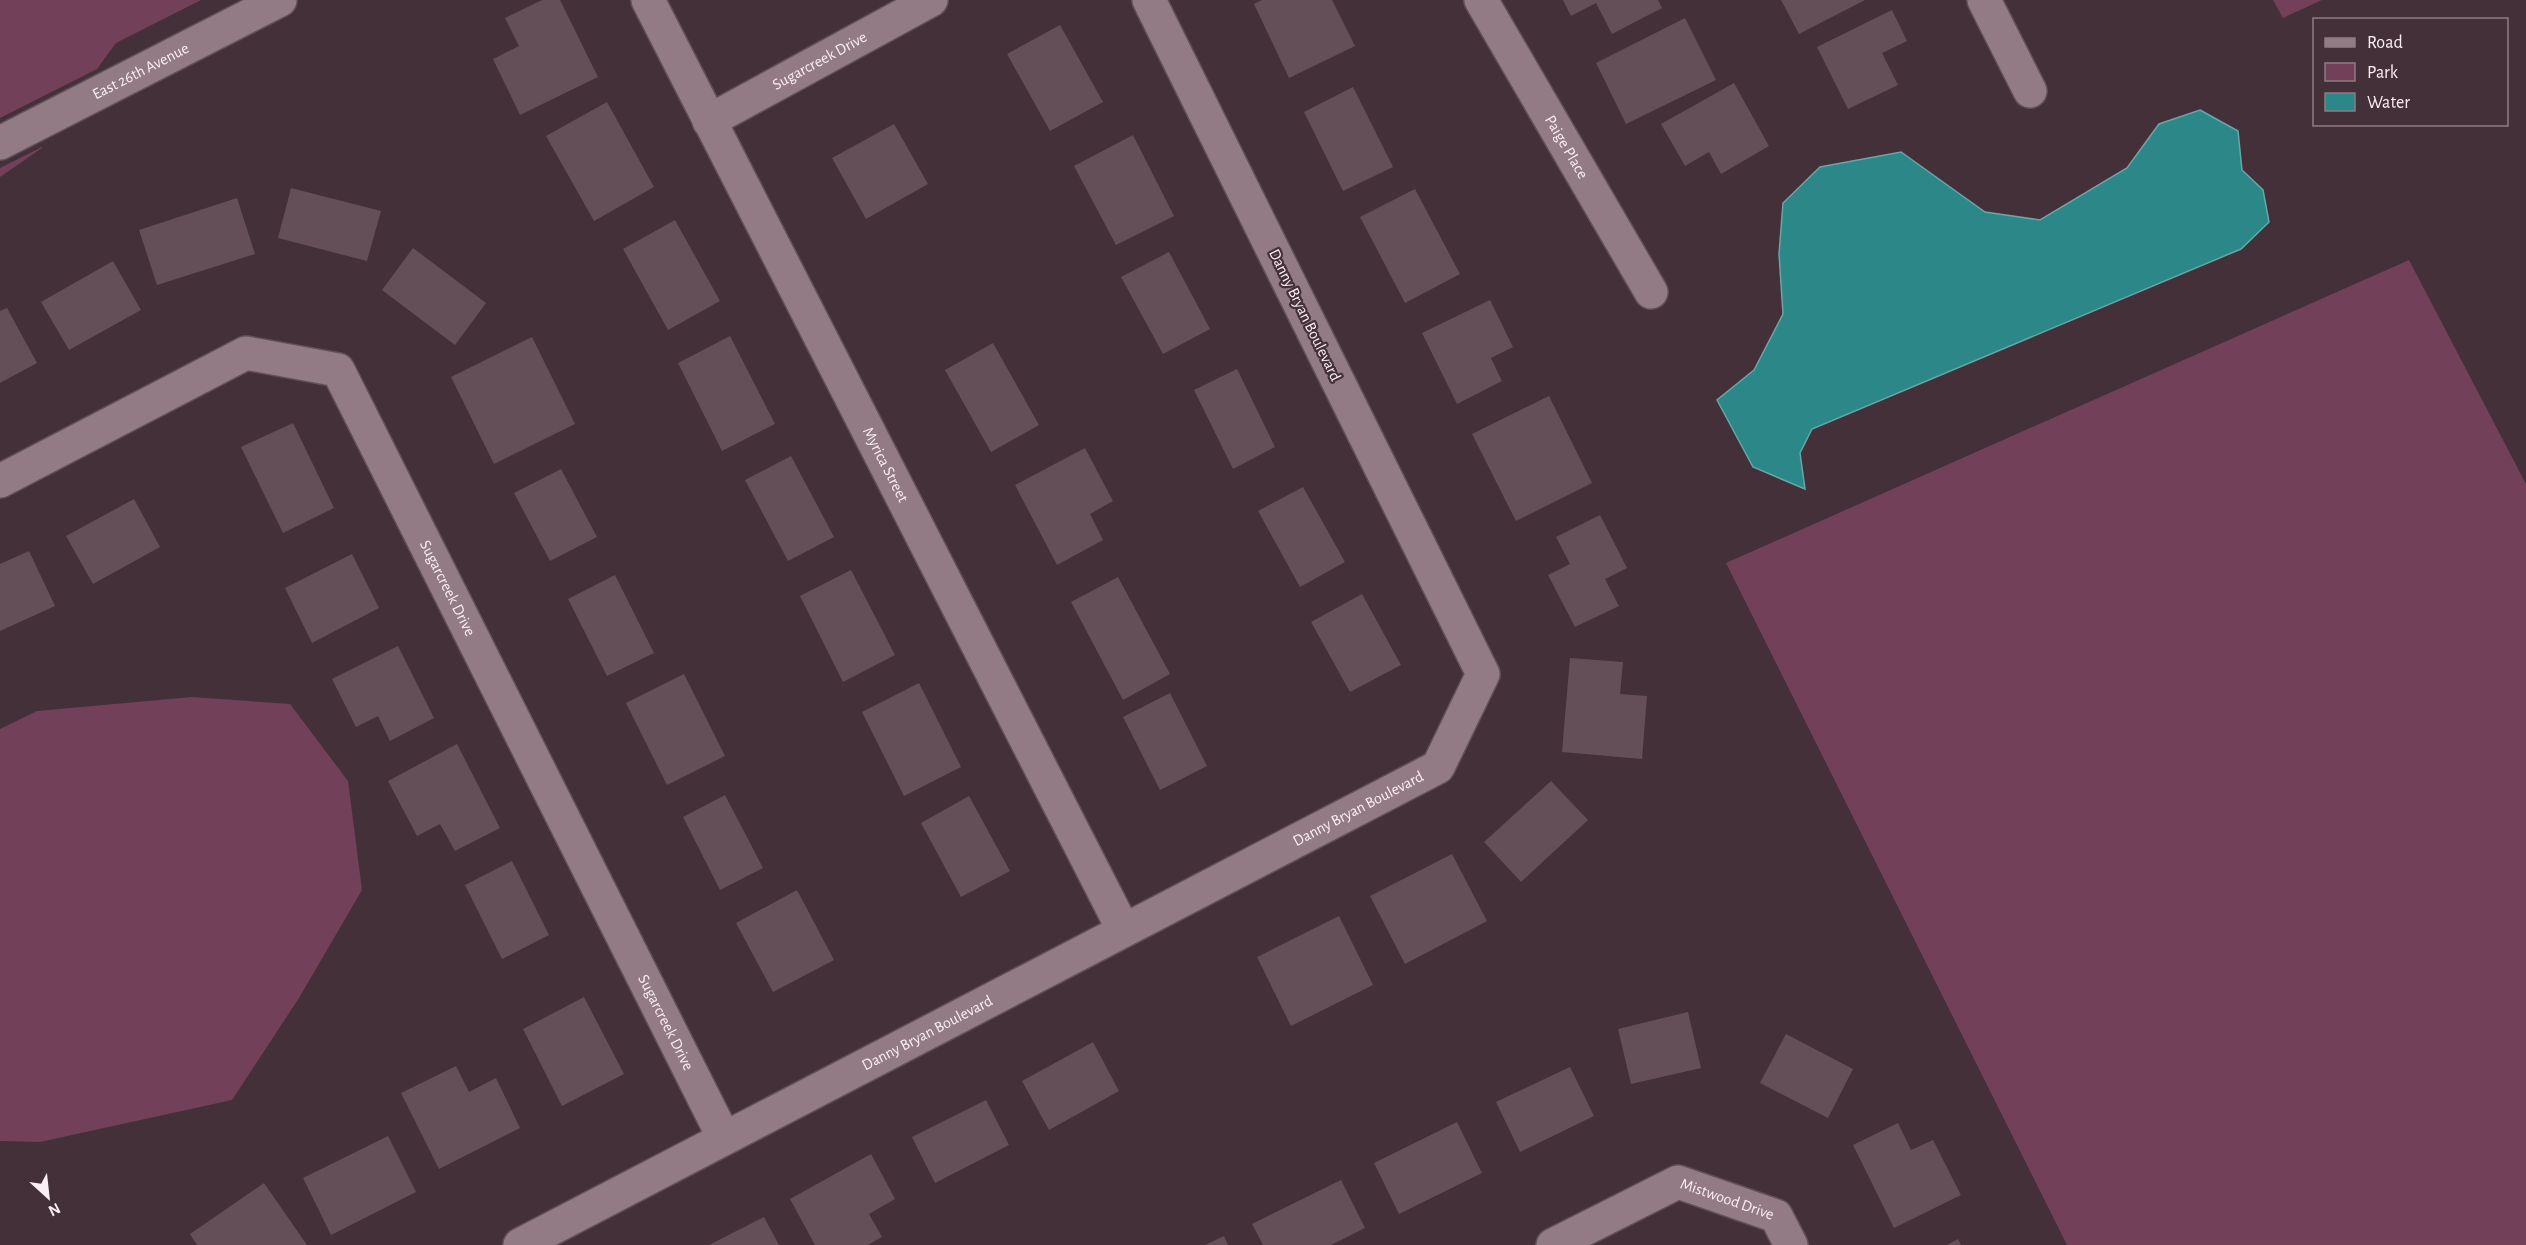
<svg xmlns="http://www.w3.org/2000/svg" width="2526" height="1245" font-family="'Alegreya Sans',sans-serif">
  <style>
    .green { fill: #724058 }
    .water { fill: #2b8788; stroke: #69a6a8; stroke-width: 1.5 }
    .building { fill: #644f58 }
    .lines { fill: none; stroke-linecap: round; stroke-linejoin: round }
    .street-casing { stroke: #605057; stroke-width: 36 }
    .street { stroke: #927b85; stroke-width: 33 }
    .labels { text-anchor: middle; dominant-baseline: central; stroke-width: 4.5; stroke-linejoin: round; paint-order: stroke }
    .street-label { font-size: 16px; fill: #fbeef3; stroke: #433038 }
  </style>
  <rect width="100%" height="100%" fill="#433038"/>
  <!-- green -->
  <path class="green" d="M0,0h201l-85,43 -19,26 -97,49z
    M2273,0h49l-39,18z
    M42,147v1l-42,29v-9z
    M2409,260l117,224v761h-459l-341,-682z
    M192,697l98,7 58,77 14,109 -63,108 -67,102 -192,42 -40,-1v-412l37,-18z"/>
  <!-- water -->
  <path class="water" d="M2200,110l38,21 4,39 21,20 6,32 -28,27 -429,180 -12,24 5,36 -52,-22 -36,-67 37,-30 29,-56 -4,-60 4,-51 37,-36 81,-15 84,60 55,8 87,-52 32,-44z"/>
  <!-- building -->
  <path class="building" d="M542,0h18l38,77 -78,38 -27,-56 26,-13 -14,-28z
    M1262,0h70l23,46 -66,32 -35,-74z
    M1563,0h95l4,8 -50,26 -16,-31 -25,13z
    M1781,0h84l-66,34z
    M1892,10l15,31 -25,12 16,32 -50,24 -31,-62z
    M1685,18l31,62 -90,44 -30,-61z
    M1060,25l43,77 -53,29 -43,-77z
    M1734,83l35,63 -48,28 -12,-22 -24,14 -24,-42z
    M1353,87l40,80 -50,24 -39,-79z
    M607,102l47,85 -60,34 -48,-85z
    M894,124l34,60 -62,35 -34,-61z
    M1133,135l41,81 -58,29 -42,-79z
    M291,188l90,23 -14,50 -89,-23z
    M1415,189l45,85 -55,29 -45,-86z
    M237,198l18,56 -98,31 -18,-55z
    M675,220l45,81 -52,29 -45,-81z
    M413,248l73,55 -31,42 -73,-55z
    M1169,252l41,77 -47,25 -42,-77z
    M113,261l28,49 -72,40 -28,-48z
    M1490,300l23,47 -22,11 11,23 -45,23 -35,-71z
    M7,308l30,55 -37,20v-72z
    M730,336l45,88 -53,27 -44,-88z
    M532,337l43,87 -81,40 -43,-87z
    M993,343l46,82 -48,27 -46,-82z
    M1237,369l38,78 -42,22 -39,-79z
    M1549,396l43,87 -76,38 -44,-87z
    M293,423l41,85 -51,25 -42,-86z
    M1085,448l28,53 -23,13 13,26 -46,25 -42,-80z
    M791,456l43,81 -46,24 -43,-81z
    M561,469l36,68 -47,24 -36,-68z
    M1303,487l42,75 -45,25 -42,-76z
    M134,499l26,48 -67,37 -27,-48z
    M1600,515l27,53 -22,11 14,27 -44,21 -27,-52 22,-11 -14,-27z
    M29,551l26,55 -55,25v-67z
    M352,554l27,54 -67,35 -27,-55z
    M851,570l44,85 -52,27 -43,-86z
    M615,575l39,78 -47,23 -39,-77z
    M1118,577l52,97 -47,26 -52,-98z
    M1362,594l39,71 -51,27 -39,-70z
    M398,646l36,72 -44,23 -12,-25 -22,11 -24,-48z
    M1570,658l53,4 -3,32 27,2 -5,63 -80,-7z
    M684,674l41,82 -58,29 -41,-82z
    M919,683l42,84 -57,29 -42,-84z
    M1170,693l37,73 -47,24 -37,-73z
    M457,744l43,84 -45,23 -15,-27 -23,12 -29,-55z
    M1551,781l37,39 -67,62 -37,-40z
    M725,795l38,73 -43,22 -37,-73z
    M969,796l41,75 -49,26 -40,-74z
    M1452,854l35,67 -82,43 -35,-68z
    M512,861l37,74 -47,24 -37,-74z
    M797,890l37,70 -61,32 -37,-69z
    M1339,916l34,69 -82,41 -34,-69z
    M584,997l40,77 -62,32 -39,-77z
    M1688,1012l13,56 -70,16 -13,-55z
    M1786,1034l67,35 -25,49 -68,-35z
    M1093,1042l26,49 -70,39 -27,-49z
    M456,1066l13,26 27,-14 24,50 -81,41 -38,-76z
    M1570,1067l24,49 -74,36 -24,-50z
    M986,1100l23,45 -74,38 -23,-46z
    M1457,1122l25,51 -83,41 -25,-51z
    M1898,1123l13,27 22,-10 28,55 -67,33 -41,-83z
    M388,1136l28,56 -85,43 -28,-57z
    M871,1154l24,45 -26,15 13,23 -14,8h-53l-25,-46z
    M1341,1180l24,48 -34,17h-68l-11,-21z
    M264,1183l43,62h-110l-7,-11z
    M764,1217l15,28h-70z
    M1224,1236l4,9h-23z
    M1958,1239l3,6h-14z"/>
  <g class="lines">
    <defs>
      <g id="street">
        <path id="s1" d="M648,0l475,929"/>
        <path id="s2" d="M1481,0l170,292"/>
        <path d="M1984,0l46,91"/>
        <path id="s3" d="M709,121l222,-121"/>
        <path id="s4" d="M0,143l280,-143"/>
        <path id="s5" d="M0,481l246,-128 92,17 386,768"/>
        <path id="s6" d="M520,1245l918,-478 45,-93 -334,-674"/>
        <path id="s7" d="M1553,1245l125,-63 98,34 15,29"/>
      </g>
    </defs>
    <!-- street casing -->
    <use href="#street" class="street-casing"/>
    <!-- street -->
    <use href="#street" class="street"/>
  </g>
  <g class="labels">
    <!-- street labels -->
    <g class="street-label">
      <text stroke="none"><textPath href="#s3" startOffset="126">Sugarcreek Drive</textPath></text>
      <text stroke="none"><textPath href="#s4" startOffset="158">East 26th Avenue</textPath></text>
      <text stroke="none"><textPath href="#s2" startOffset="170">Paige Place</textPath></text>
      <text transform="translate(1305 315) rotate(64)">Danny Bryan Boulevard</text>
      <text stroke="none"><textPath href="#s1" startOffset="522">Myrica Street</textPath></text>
      <text stroke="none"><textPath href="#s5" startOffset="615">Sugarcreek Drive</textPath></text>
      <text stroke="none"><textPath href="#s6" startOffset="945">Danny Bryan Boulevard</textPath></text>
      <text stroke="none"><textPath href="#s5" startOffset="1101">Sugarcreek Drive</textPath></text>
      <text stroke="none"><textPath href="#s6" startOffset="459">Danny Bryan Boulevard</textPath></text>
      <text stroke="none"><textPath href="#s7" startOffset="192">Mistwood Drive</textPath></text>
    </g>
  </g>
  <!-- legend -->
  <rect x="2313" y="18" width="195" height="108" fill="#433038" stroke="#8d7c83" stroke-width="1.5"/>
  <rect x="2325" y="38" width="30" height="9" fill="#927b85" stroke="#8d7c83" stroke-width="1.5"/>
  <text x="2367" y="48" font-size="18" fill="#fbeef3">Road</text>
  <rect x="2325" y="63" width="30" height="18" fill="#724058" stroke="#8d7c83" stroke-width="1.5"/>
  <text x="2367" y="78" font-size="18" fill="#fbeef3">Park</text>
  <rect x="2325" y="93" width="30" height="18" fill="#2b8788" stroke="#8d7c83" stroke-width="1.5"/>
  <text x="2367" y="108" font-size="18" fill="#fbeef3">Water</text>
  <!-- north arrow -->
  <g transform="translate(48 1197) rotate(153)" stroke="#433038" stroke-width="4.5" paint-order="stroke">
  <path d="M0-4.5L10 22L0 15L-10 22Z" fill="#fbeef3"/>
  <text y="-9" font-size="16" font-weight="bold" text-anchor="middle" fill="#fbeef3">N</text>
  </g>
</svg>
